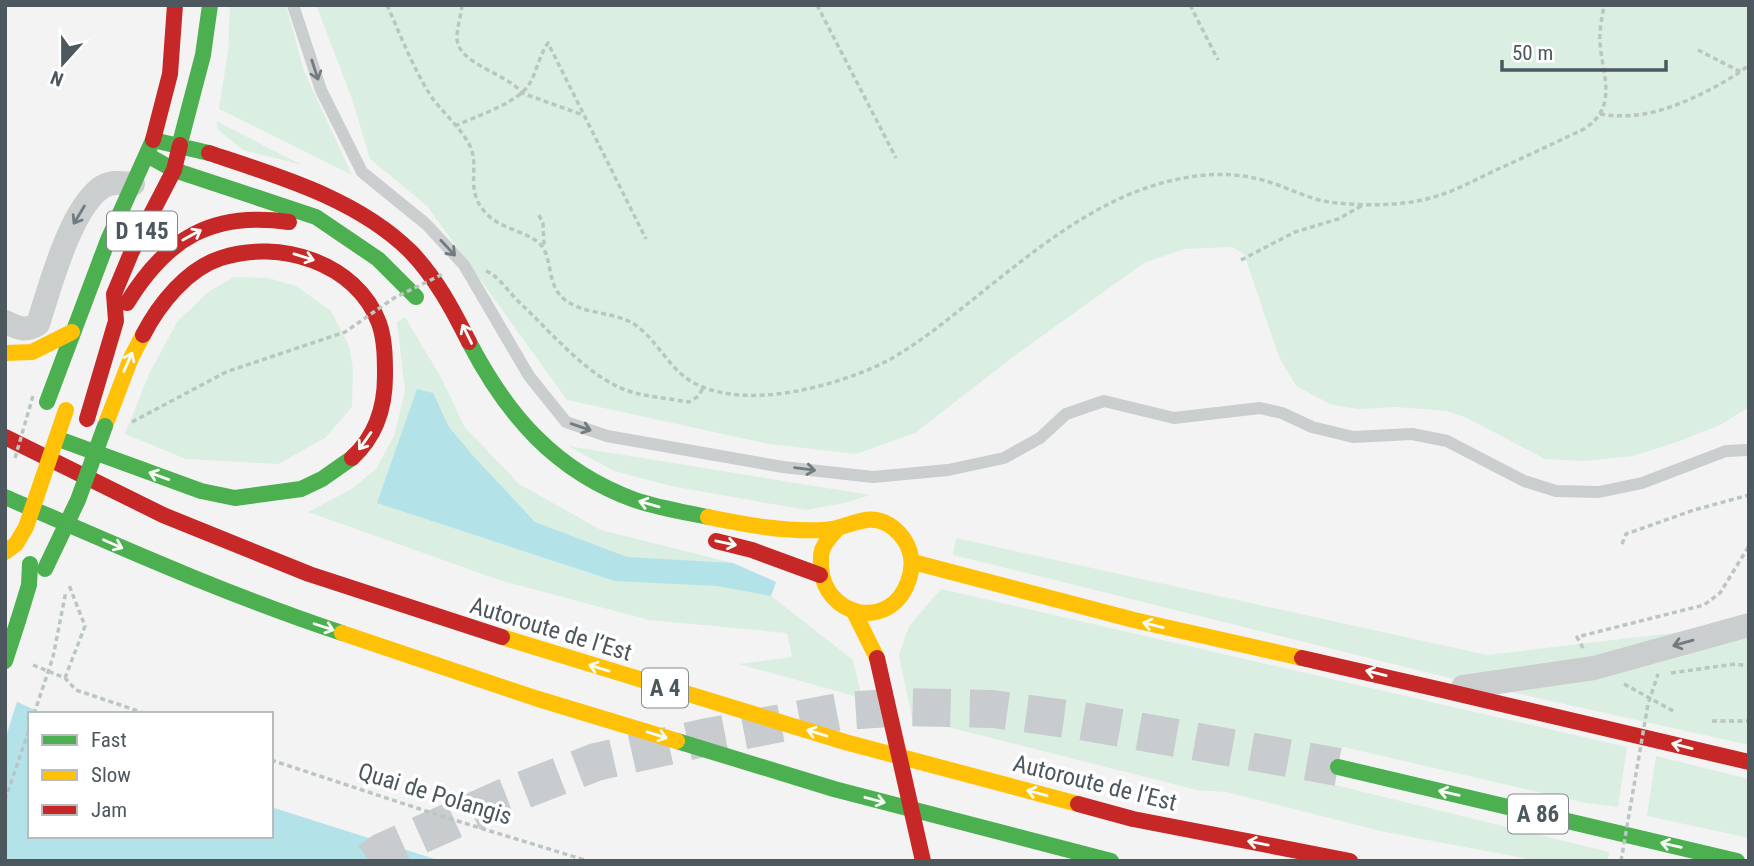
<svg xmlns="http://www.w3.org/2000/svg" width="1754" height="866" font-family="'Roboto Condensed',sans-serif">
  <style>
    .green { fill: #daefe1 }
    .water { fill: #b3e2e9 }
    .pier { fill: #f3f3f3 }
    .lines { fill: none; stroke-linecap: round; stroke-linejoin: round }
    .highway-tunnel { stroke: #c9ccce; stroke-width: 38; stroke-dasharray: 38 19; stroke-linecap: butt }
    .path { stroke: #bbc5c1; stroke-width: 3.5; stroke-dasharray: 5 3.5; stroke-linecap: butt }
    .lane { stroke: #cbcecf; stroke-width: 12 }
    .street { stroke: #cbcecf; stroke-width: 24 }
    .fast { stroke: #4caf50; stroke-width: 16 }
    .slow { stroke: #ffc107; stroke-width: 16 }
    .jam { stroke: #c62828; stroke-width: 16 }
    .path-bridge { stroke: #bbc5c1; stroke-width: 3.5; stroke-dasharray: 5 3.5; stroke-linecap: butt }
    .fast-bridge { stroke: #4caf50; stroke-width: 16 }
    .slow-bridge { stroke: #ffc107; stroke-width: 16 }
    .jam-bridge { stroke: #c62828; stroke-width: 16 }
    .oneway { stroke: #727b80 }
    .oneway2 { stroke: #f6fbf6 }
    .labels { text-anchor: middle; dominant-baseline: central; stroke-width: 7; stroke-linejoin: round; paint-order: stroke }
    .shield { fill: #fff; stroke: #82898e; stroke-width: 2 }
    .shield-label { font-size: 23px; font-weight: bold; fill: #4c575e }
    .street-label { font-size: 24px; fill: #4c575e; stroke: #fff }
  </style>
  <rect width="100%" height="100%" fill="#f3f3f3"/>
  <!-- green -->
  <path class="green" d="M230,5h56l18,66 48,104 -133,-66 9,-58z
    M316,5h1433v402l-29,18 -40,16 -47,15 -49,5 -39,-2 -80,-42 -19,-6 -49,-4 -38,2 -27,-4 -36,-19 -17,-29 -35,-103 -12,-7 -48,2 -40,14 -131,94 -98,76 -59,21 -87,-10 -202,-44 -140,-194 -57,-47 -19,-63z
    M216,121l86,44 -59,-15 -25,-20z
    M234,277l34,1 28,8 35,25 18,35 4,23 -1,38 -27,31 -47,26 -92,-5 -61,-25 24,-60 28,-52 31,-30z
    M405,317l37,62 22,47 55,58 82,46 132,33 43,19 -5,14 82,64 9,38 -124,-34 54,-7 -5,-24 -138,-13 -147,-39 -194,-69 42,-22 26,-21 18,-33 11,-45 -8,-69z
    M568,446l302,49 -25,8 -39,7 -135,-24 -57,-15z
    M956,538l531,117 262,-31v121l-275,-61 -521,-129z
    M941,589l686,158 -9,60 -32,-4 -243,-56 -12,37 278,68 -1,9h-69l-154,-29 -159,-40 -29,-2 -285,-72 -13,-63 10,-29z
    M1656,756l93,23v59l-102,-22z"/>
  <!-- water -->
  <path class="water" d="M417,389l16,4 16,34 26,31 60,64 92,35 106,6 43,19 -5,14 -54,-10 -102,-5 -238,-78z
    M5,696l38,18h-13v122h241v-29l170,54h-436z"/>
  <!-- pier -->
  <path class="pier" d="M5,693l13,5 -13,42z"/>
  <g class="lines">
    <!-- highway-tunnel -->
    <path class="highway-tunnel" d="M369,861l13,-9 121,-54 93,-36 107,-24 141,-27 62,-4 87,2 88,12 257,46"/>
    <!-- path -->
    <path class="path" d="M387,5c14,31 27,66 46,94 12,16 29,30 37,47 10,22 -5,42 14,65 15,19 43,19 57,34 12,14 5,39 23,54 19,16 49,12 70,25 21,14 32,39 52,54 51,36 150,9 201,-17 29,-16 54,-36 79,-56 58,-46 118,-98 189,-120 37,-11 73,-15 111,-4 24,7 45,20 71,22 31,3 66,3 97,-6 21,-6 41,-17 62,-27 29,-13 58,-27 88,-41 34,-22 19,-52 16,-85 -1,-13 2,-26 4,-39
      M462,5c-1,11 -5,22 -5,33 0,26 50,35 65,55l61,22
      M817,5l79,153
      M1190,5l28,55
      M1698,50l43,22
      M1600,114c41,7 76,-7 111,-25 13,-7 26,-14 38,-24
      M455,126c21,-10 64,-23 75,-43 7,-13 10,-29 18,-40l98,196
      M539,215l4,9 1,22
      M1241,260l54,-28 43,-13 25,-14
      M486,271c12,4 25,24 35,33 32,30 71,78 114,89 17,4 36,6 54,9l8,-5 7,-10
      M1622,544l4,-10 68,-24 55,-15
      M1583,648l-6,-11 127,-32 16,-12 29,-47
      M33,665l32,13 11,12 71,24
      M1671,673l64,-9 14,2
      M65,678l20,-52 -16,-41
      M1624,684l51,28
      M1712,721h37
      M271,760l167,55 150,46
      M5,800l25,-73"/>
    <!-- lane -->
    <path class="lane" d="M293,5l28,85 41,82 64,52 38,41 65,111 37,46 41,14 176,31 90,10 75,-7 56,-12 36,-20 26,-24 38,-13 70,17 86,-10 22,5 30,14 41,10 59,-3 35,7 77,40 32,10 43,1 43,-9 84,-32 23,-1"/>
    <!-- street -->
    <path class="street" d="M5,322c13,6 20,10 33,2 12,-37 32,-115 64,-137 10,-6 20,-4 31,-3
      M1463,687l131,-19 155,-43"/>
    <!-- fast -->
    <path class="fast" d="M180,143l23,-88 7,-50
      M147,155l27,15 142,47 62,42 38,38
      M469,342c38,73 86,129 166,158 24,8 49,12 73,17
      M47,402l61,-162 45,-100 56,13
      M64,441l137,50 34,7 66,-9 21,-10 30,-21
      M5,497c111,48 222,98 337,136
      M18,621l11,-36 1,-21
      M677,741l157,48 277,72
      M1338,767l399,94"/>
    <!-- slow -->
    <path class="slow" d="M5,353l27,-1 40,-20
      M105,426l26,-68 12,-23
      M708,517c39,8 77,15 116,13 18,0 35,-13 52,-10 12,2 23,11 29,21 8,13 8,28 3,41 -18,50 -84,35 -87,-15 0,-7 -1,-15 3,-21 3,-6 9,-12 13,-17
      M913,562l221,58 168,38
      M854,612l23,46
      M342,633l193,65 142,43
      M502,637l343,105 233,62"/>
    <!-- jam -->
    <path class="jam" d="M153,140l17,-66 5,-69
      M209,153c69,23 149,46 202,99 25,26 42,58 58,90
      M127,303c40,-65 85,-92 162,-81
      M143,335c16,-31 44,-66 78,-77 58,-19 135,4 158,65 6,17 6,36 6,53 0,32 -10,61 -33,82
      M87,419l29,-98 -2,-27 18,-43 42,-81 6,-25
      M5,437l158,78 146,59 193,63
      M716,541l36,9 68,25
      M1302,658l140,32
      M1442,690l307,72
      M1078,804l55,15 217,42"/>
    <!-- path-bridge -->
    <path class="path-bridge" d="M132,422l94,-50 119,-40 49,-34 51,-25
      M15,458l18,-62
      M34,714l19,-57 13,-66
      M1621,861l27,-157 10,-30"/>
    <!-- fast-bridge -->
    <path class="fast-bridge" d="M45,569l33,-69 27,-74
      M5,661l13,-40"/>
    <!-- slow-bridge -->
    <path class="slow-bridge" d="M5,552l11,-8 10,-17 40,-117"/>
    <!-- jam-bridge -->
    <path class="jam-bridge" d="M877,658l46,203"/>
  </g>
  <!-- one-way arrows -->
  <defs><path id="oneway-shaft" d="M-6 0H5M1.5-3L5.5 0L1.5 3" fill="none" stroke-width="1.6" stroke-linecap="round" stroke-linejoin="round" transform="scale(1.75)"/></defs>
  <g class="oneway">
    <use href="#oneway-shaft" transform="translate(315 70) rotate(72)"/>
    <use href="#oneway-shaft" transform="translate(79 215) rotate(121)"/>
    <use href="#oneway-shaft" transform="translate(448 248) rotate(47)"/>
    <use href="#oneway-shaft" transform="translate(581 427) rotate(19)"/>
    <use href="#oneway-shaft" transform="translate(805 469) rotate(7)"/>
    <use href="#oneway-shaft" transform="translate(1683 643) rotate(164)"/>
  </g>
  <g class="oneway2">
    <use href="#oneway-shaft" transform="translate(192 235) rotate(-29)"/>
    <use href="#oneway-shaft" transform="translate(304 257) rotate(17)"/>
    <use href="#oneway-shaft" transform="translate(467 334) rotate(-116)"/>
    <use href="#oneway-shaft" transform="translate(128 362) rotate(-66)"/>
    <use href="#oneway-shaft" transform="translate(365 441) rotate(125)"/>
    <use href="#oneway-shaft" transform="translate(159 476) rotate(-160)"/>
    <use href="#oneway-shaft" transform="translate(649 504) rotate(-164)"/>
    <use href="#oneway-shaft" transform="translate(726 543) rotate(12)"/>
    <use href="#oneway-shaft" transform="translate(113 544) rotate(24)"/>
    <use href="#oneway-shaft" transform="translate(1153 625) rotate(-166)"/>
    <use href="#oneway-shaft" transform="translate(324 627) rotate(18)"/>
    <use href="#oneway-shaft" transform="translate(599 668) rotate(-163)"/>
    <use href="#oneway-shaft" transform="translate(1376 673) rotate(-166)"/>
    <use href="#oneway-shaft" transform="translate(817 733) rotate(-163)"/>
    <use href="#oneway-shaft" transform="translate(657 735) rotate(17)"/>
    <use href="#oneway-shaft" transform="translate(1682 746) rotate(-166)"/>
    <use href="#oneway-shaft" transform="translate(1037 793) rotate(-165)"/>
    <use href="#oneway-shaft" transform="translate(1449 793) rotate(-167)"/>
    <use href="#oneway-shaft" transform="translate(875 800) rotate(15)"/>
    <use href="#oneway-shaft" transform="translate(1258 843) rotate(-169)"/>
    <use href="#oneway-shaft" transform="translate(1671 845) rotate(-167)"/>
  </g>
  <g class="labels">
    <!-- shield labels -->
    <g class="shield">
      <rect x="107" y="211.5" width="70" height="39" rx="5"/>
      <rect x="642" y="668.5" width="46" height="39" rx="5"/>
      <rect x="1508" y="794.5" width="60" height="39" rx="5"/>
    </g>
    <g class="shield-label">
      <text x="142" y="231">D 145</text>
      <text x="665" y="688">A 4</text>
      <text x="1538" y="814">A 86</text>
    </g>
    <!-- street labels -->
    <g class="street-label">
      <text transform="translate(551 629) rotate(17)">Autoroute de l’Est</text>
      <text transform="translate(1095 783) rotate(14)">Autoroute de l’Est</text>
      <text transform="translate(435 794) rotate(17)">Quai de Polangis</text>
    </g>
  </g>
  <!-- border -->
  <rect width="1754" height="866" fill="none" stroke="#4c575e" stroke-width="14"/>
  <!-- legend -->
  <rect x="28" y="712" width="245" height="126" fill="#ffffff" stroke="#b7bcbf" stroke-width="2"/>
  <rect x="42" y="735" width="35" height="10" fill="#4caf50" stroke="#b7bcbf" stroke-width="2"/>
  <text x="91" y="747" font-size="21" fill="#4c575e">Fast</text>
  <rect x="42" y="770" width="35" height="10" fill="#ffc107" stroke="#b7bcbf" stroke-width="2"/>
  <text x="91" y="782" font-size="21" fill="#4c575e">Slow</text>
  <rect x="42" y="805" width="35" height="10" fill="#c62828" stroke="#b7bcbf" stroke-width="2"/>
  <text x="91" y="817" font-size="21" fill="#4c575e">Jam</text>
  <!-- north arrow -->
  <g transform="translate(63 63) rotate(201)" stroke="#ffffff" stroke-width="5" paint-order="stroke">
  <path d="M0-5L12 26L0 18L-12 26Z" fill="#4c575e"/>
  <text y="-10" font-size="19" font-weight="bold" text-anchor="middle" fill="#4c575e">N</text>
  </g>
  <!-- scale -->
  <path d="M1502 60v10h164v-10" fill="none" stroke="#4c575e" stroke-width="3.5"/>
  <text x="1512" y="60" font-size="21" fill="#4c575e" stroke="#ffffff" stroke-width="5" paint-order="stroke">50 m</text>
</svg>
